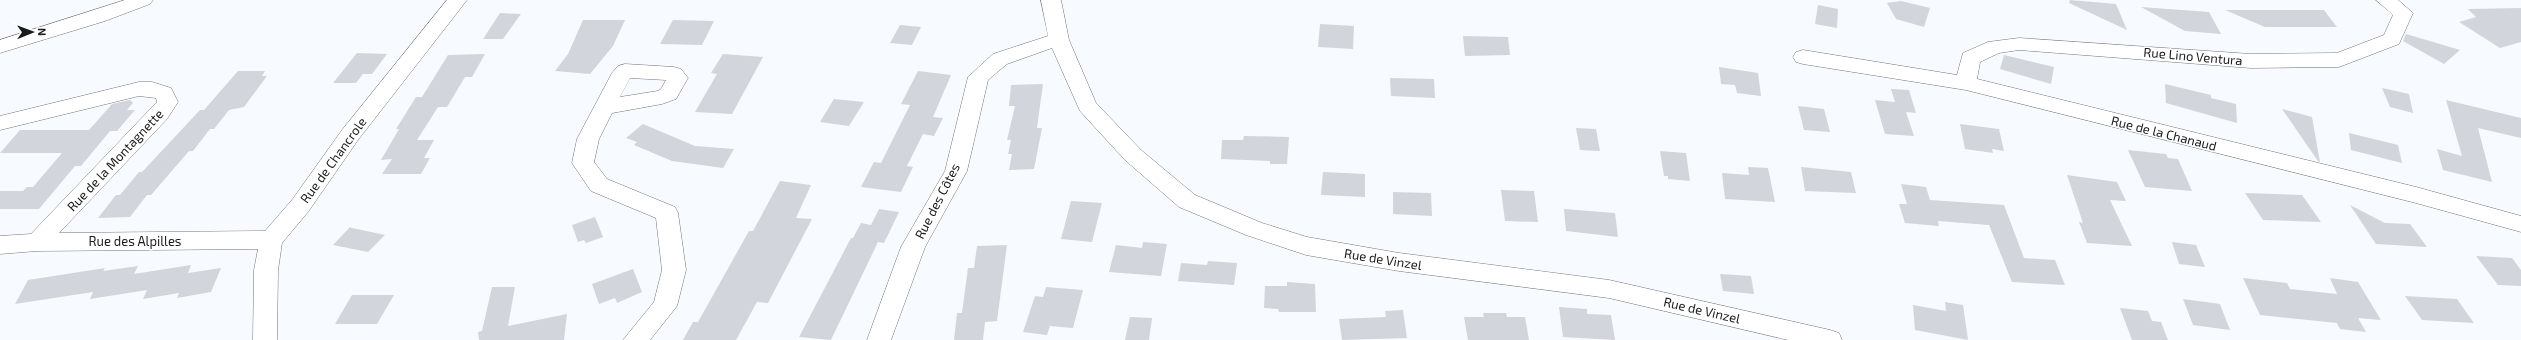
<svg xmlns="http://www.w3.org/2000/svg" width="2521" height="340" font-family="'Exo 2',sans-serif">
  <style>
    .building { fill: #d2d5db }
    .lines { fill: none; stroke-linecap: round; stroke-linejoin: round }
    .street-casing { stroke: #72757b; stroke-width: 1 }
    .street { fill: #fff; fill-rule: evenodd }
    .labels { text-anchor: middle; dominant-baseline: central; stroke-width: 3; stroke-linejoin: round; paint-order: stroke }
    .street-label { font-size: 13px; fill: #191a1c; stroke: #fff }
  </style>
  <rect width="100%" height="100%" fill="#f7faff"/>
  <!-- building -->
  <path class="building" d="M2070,0l46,4 11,26 -58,-27z
    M1901,1l29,7 -6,19 -28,-8 -9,-16z
    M1818,5l20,4 -1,19 -22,-4z
    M2141,7l68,5 12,22 -36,-3z
    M2521,8v34l-21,6 -41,-26 17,-5 -8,-8z
    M2225,10h99l13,17h-72z
    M500,13l21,1 -18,25h-20z
    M583,20h42l-12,26 -23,28 -35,-3 13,-17z
    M673,20l41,1 -12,24 -42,-1z
    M1320,24l34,2 -1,23 -35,-2z
    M900,25l21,2 -9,18 -22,-2z
    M2406,34l54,16 -16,14 -41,-23z
    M1463,36l45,1 2,18 -45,1z
    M357,53l30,1 -15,20h-9l-7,9h-23z
    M485,54l-13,23h-7l-18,30h-9l-21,33h17l-10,18h6l-9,16h-39l10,-15 -11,1 18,-31h-3l20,-32h6l26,-42z
    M723,54l40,3 -31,57 -37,-2 22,-38 -6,-1z
    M2004,55l50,12 -3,17 -51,-15z
    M1719,67l39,6 3,23 -24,-3 -2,-8 -14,-1z
    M238,71h27l-3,5h5l-23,31 -15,3 -15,19h-4l-17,22h-4l-38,44h-4l-17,22 -32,1 18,-23h4l19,-23h3l58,-62h4z
    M918,71l33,4 -18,42 10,1 -9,18 -11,-2 -16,32 6,1 -12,25 -40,-5 13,-25 7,1 29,-58 -9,-1z
    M1390,78l44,1 1,19 -44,-2z
    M1043,84l-6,44h5l-8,41 -25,1 3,-16h-4l3,-14h-4l8,-34h-6l2,-21z
    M2165,84l46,11v11v-8l25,6 1,19 -71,-20z
    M2382,88l27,6 4,19 -23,-6z
    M1891,89l18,1 7,23 -10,-1 8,24 -29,-2 -10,-34 20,2z
    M834,99l30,3 -15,24 -29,-4z
    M130,100l3,3 -6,7h8l-18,21h-7l-29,35h-6l-36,43h-39v-18h23l4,-4h6l29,-34h-62l20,-23h69l23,-26z
    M2446,100l75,18v20l-43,-10 14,54 -49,-12 -6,-21 25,7z
    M1798,106l26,3 6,23 -26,-2z
    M2282,109l30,8 8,45 -2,-1z
    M643,124l52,22 39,3 -11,19 -51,-7 -38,-16 3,-3 -11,-4z
    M1960,124l39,5 5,22 -12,-2 1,4 -28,-4z
    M1576,128l20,1 4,22 -20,-1z
    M2349,133l49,12 4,18 -51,-13z
    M1244,136l45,1 -2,27h-17v-3l-49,-2 1,-19h21z
    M2128,150l38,4 2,4 10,1 14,32 -47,-4z
    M1660,151l26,2 4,28 -22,-2v-3h-4z
    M1748,167l20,1 7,34 -50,-3 -3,-26 27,2z
    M1801,167l50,5 5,21 -51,-2z
    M1323,172l42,2v23l-44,-2z
    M2067,175l50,7 9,19 -16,-1 22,46 -45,-3 -8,-21 4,1z
    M780,181l31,4 -15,33 16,1 -44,84 -11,-1 -21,38h-53l10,-18h5l51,-91h4z
    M1901,184l25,3 4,13 74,5 20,53 31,2 10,25 -53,-3 -23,-57 -51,-4 1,5 -34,-3 -6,-19h8z
    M1501,190l33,1 4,31 -33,-1z
    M1393,192l38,1 1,23 -39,-2z
    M2245,193l57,2 19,27 -58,-2z
    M1071,201l31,2 -10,39 -31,-3z
    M2350,205l35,18 25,1 17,23 -51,-3z
    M879,209l20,3 -15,31 -6,-1 -47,98 -32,-3 52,-99h2l8,-15 10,2z
    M1564,209l51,4 3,24 -52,-6z
    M595,217l8,20 -17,6 -2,-3 -6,2 -6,-17z
    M350,227l2,1 33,7 -17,17 -35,-7z
    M1143,242l24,2 -6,32 -52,-4 7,-27 26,3z
    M2172,242l24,3 9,22 -26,-3z
    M1007,245l-10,76 -12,1 -2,18h-29l3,-27h5l6,-45h6l3,-22z
    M2476,256l36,2 9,12v16l-23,-1z
    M1208,261l29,2 -3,22 -56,-4 3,-18 26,2z
    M191,265l-3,8 33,-5 -10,24 -34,6 2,-5 -36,6 4,-9 -57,9 3,-7 -78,12 13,-24 77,-12 -2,3 35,-5 -4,8z
    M633,269l9,23 -25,11 -2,-5 -16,6 -7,-20z
    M1720,274l31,2 3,18 -31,-3z
    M2243,278l44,5 3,6 47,5 -7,-16 28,4 23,38 -23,-2 8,14 -26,-3 -3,-6 -77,-8z
    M1287,282l28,2 1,28h-37l-1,-3 -14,-1 1,-22h22z
    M492,287h23l-7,39 59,-12 -3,26h-85l-1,-8 4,-1z
    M1046,287l37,3 -10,38 -23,-2 -3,9 -24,-3 12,-36 8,1z
    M352,295h42l-17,29h-42z
    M2405,296l52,3 17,24 -52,-3z
    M2183,299l37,5 10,26 -37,-5z
    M1945,302l18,3 5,35 -53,-10 -2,-25 33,6z
    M1559,307l28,2v5l24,1 4,25 -52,-3z
    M2120,308l28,3 4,10 9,1 7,18h-36z
    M1403,310l4,28 -65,2 -3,-21 47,-2 -1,-6z
    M1483,313h23l1,4h18l4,23h-61l-4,-23h20z
    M1130,317l22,1 -3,22h-24z"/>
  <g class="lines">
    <defs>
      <path id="street" d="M125,0h28l-3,4 -45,17 -105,32v-13z
        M447,0h20l-109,140 -50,72 -26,31 -4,27 -1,70h-24l1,-70 4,-21 -221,2 -37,3v-18l31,-2 126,-132 -1,-4 -17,-2 -139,34v-14l139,-34h13l19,6 7,14 -11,17 -108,114 206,-2 27,-31 50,-70z
        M1041,0h20l8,40 27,63 45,47 54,45 67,28 45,14 92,16 210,27 221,50 9,3 3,7h-54l-179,-42 -210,-27 -93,-16 -60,-20 -67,-28 -54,-47 -45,-49 -28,-63 -45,16 -19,16 -21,91 -42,76 -34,93h-24l34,-93 44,-76 23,-94 25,-23 55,-18z
        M2376,0h22l15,13 -14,31 -60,23 -88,1 -232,-18 -20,3 -19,9 -3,17 439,108 105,29v16l-105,-29 -450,-113 -163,-26 -7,-2 -3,-5 3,-5 7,-2 154,25 6,-22 25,-11 31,-4 232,16 86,-1 47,-18 9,-20z
        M625,64l49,3 7,2 7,9 -12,21 -14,5 -50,9 -13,26 -5,23 13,17 68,28 3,6 8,57 -9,36 -27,34h-27l31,-38 8,-32 -6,-52 -65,-27 -19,-28 5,-24 35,-66 6,-7zM630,78l36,2 -5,9 -3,2 -38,6z"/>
    </defs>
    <!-- street casing -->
    <use href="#street" class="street-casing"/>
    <!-- street -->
    <use href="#street" class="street"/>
  </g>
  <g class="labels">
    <!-- street labels -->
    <g class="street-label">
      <text transform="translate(2193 56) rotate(5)">Rue Lino Ventura</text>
      <text transform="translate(2164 133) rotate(14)">Rue de la Chanaud</text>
      <text transform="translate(115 160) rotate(-47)">Rue de la Montagnette</text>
      <text transform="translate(333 160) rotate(-54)">Rue de Chancrole</text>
      <text transform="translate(937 201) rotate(-63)">Rue des Côtes</text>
      <text x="135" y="241">Rue des Alpilles</text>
      <text transform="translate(1383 259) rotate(9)">Rue de Vinzel</text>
      <text transform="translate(1702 310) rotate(13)">Rue de Vinzel</text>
    </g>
  </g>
  <!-- north arrow -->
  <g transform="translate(32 32) rotate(89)" stroke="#ffffff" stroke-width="3" paint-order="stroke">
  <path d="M0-3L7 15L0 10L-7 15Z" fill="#191a1c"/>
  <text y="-6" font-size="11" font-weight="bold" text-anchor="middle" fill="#191a1c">N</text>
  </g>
</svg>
